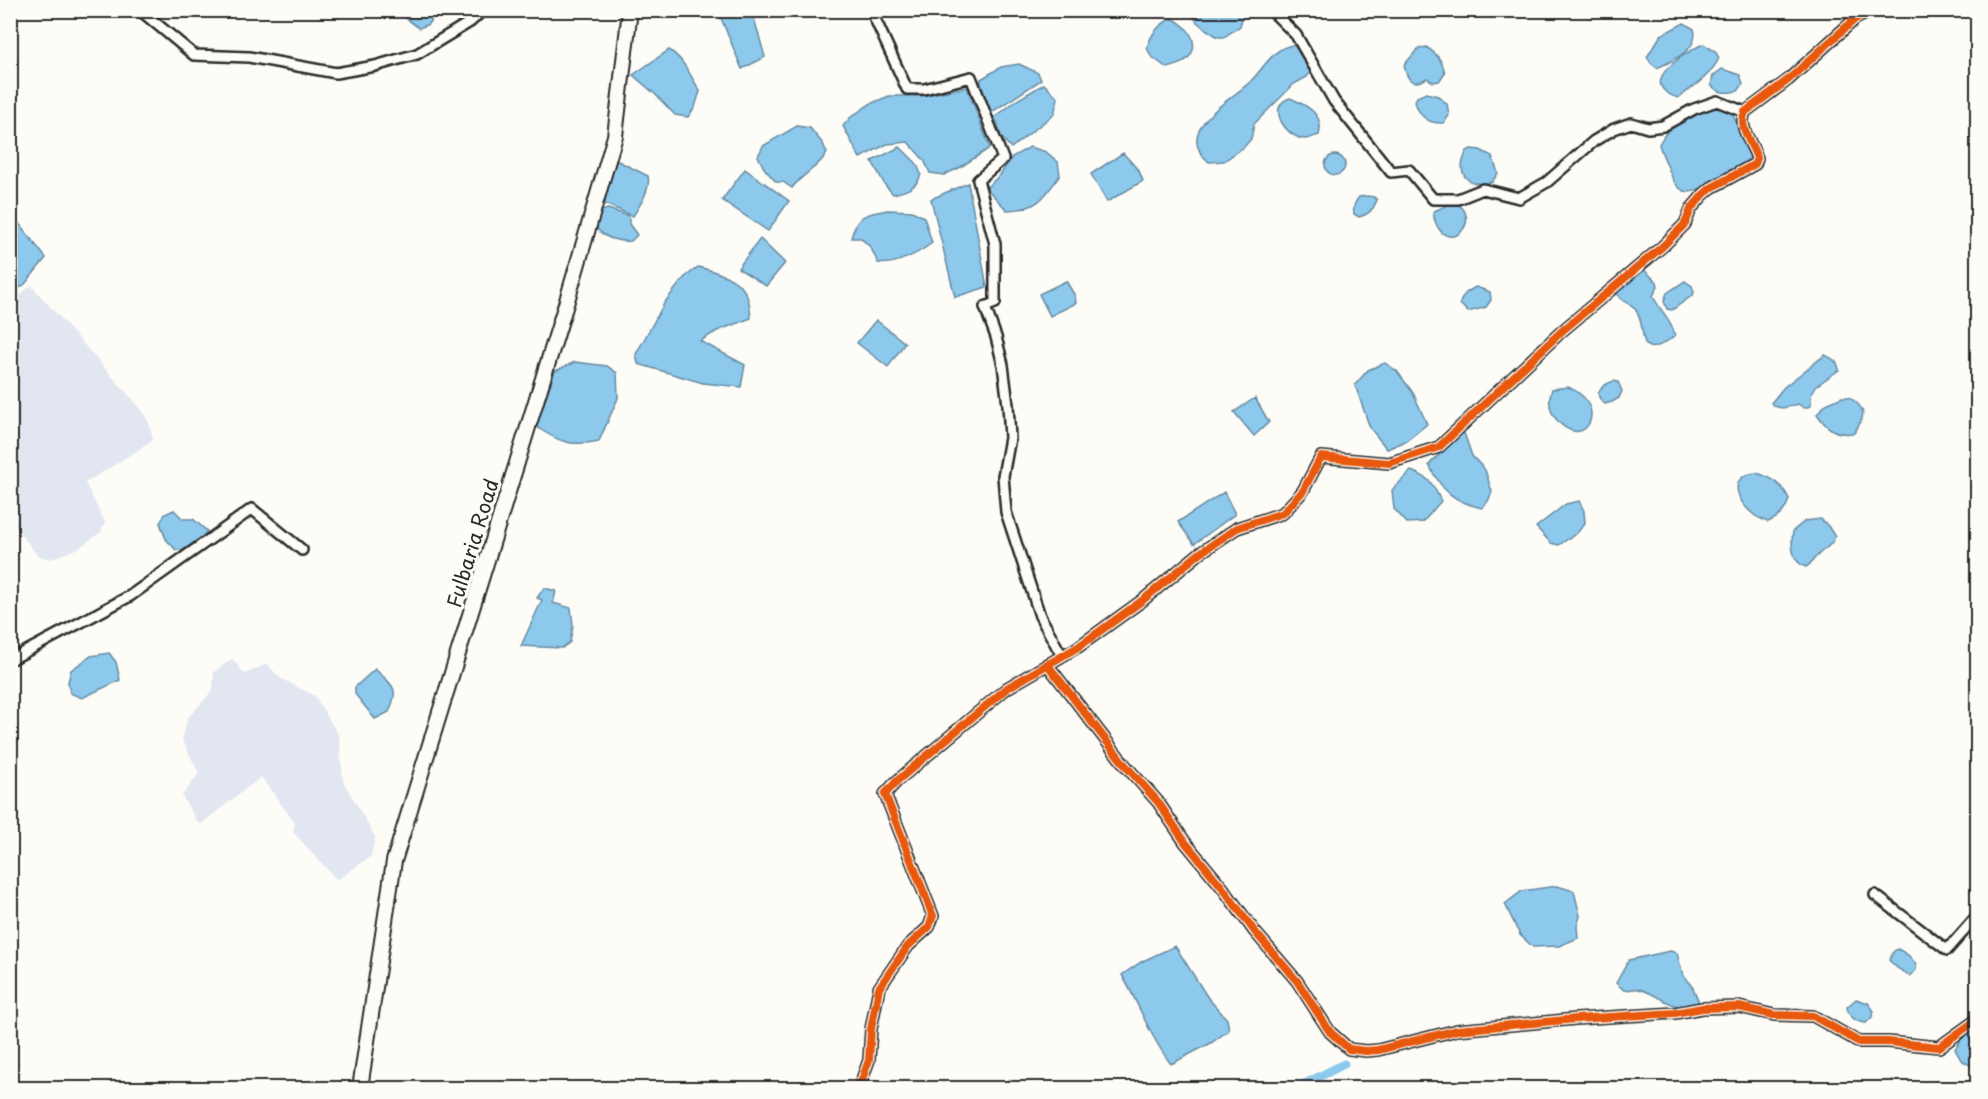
<svg xmlns="http://www.w3.org/2000/svg" width="1988" height="1099" font-family="'Playpen Sans',sans-serif">
  <style>
    .built { fill: #e1e6f0 }
    .water { fill: #8dc9ed; stroke: #668a9f; stroke-width: 1.5 }
    .lines { fill: none; stroke-linecap: round; stroke-linejoin: round }
    .canal { stroke: #8dc9ed; stroke-width: 9 }
    .street-casing { stroke: #2b2b2b; stroke-width: 14 }
    .secondary-casing { stroke: #2b2b2b; stroke-width: 18 }
    .street { stroke: #fdfcf7; stroke-width: 9 }
    .secondary { stroke: #fdfcf7; stroke-width: 14 }
    .cycleway-casing { stroke: #fdfcf7; stroke-width: 11 }
    .cycleway { stroke: #e8590c; stroke-width: 8 }
    .labels { text-anchor: middle; dominant-baseline: central; stroke-width: 6; stroke-linejoin: round; paint-order: stroke }
    .street-label { font-size: 20px; fill: #2b2b2b; stroke: #fdfcf7 }
  </style>
  <rect width="100%" height="100%" fill="#fdfcf7"/>
  <filter id="ink" filterUnits="userSpaceOnUse"><feTurbulence type="fractalNoise" baseFrequency=".0167" numOctaves="2"/><feDisplacementMap in="SourceGraphic" scale="12" xChannelSelector="R" yChannelSelector="G"/><feConvolveMatrix kernelMatrix="1 2 1 2 8 2 1 2 1" color-interpolation-filters="sRGB"/></filter>
  <g filter="url(#ink)">
    <!-- built -->
    <path class="built" d="M31,285l110,124 8,14 4,16 -5,5 -63,39 20,39 -4,10 -22,16 -29,11 -13,-4 -26,-34v-217z
      M232,659l13,15 22,-10 13,14 35,18 24,40 4,45 32,56 -4,19 -34,24 -44,-48 2,-9 -34,-46 -60,47 -3,-1 -16,-27 17,-23 -17,-33 5,-21 26,-29 1,-18z"/>
    <!-- water -->
    <path class="water" d="M396,11h43l-12,14 -8,3z
      M735,11h17l13,46 -23,12 -21,-51z
      M1190,11h54l-4,15 -16,11h-6l-14,-9 -7,-6z
      M1172,18c29,15 30,43 -5,50l-16,-12 -4,-8c4,-15 12,-23 25,-30z
      M1684,23l10,6c6,20 -22,32 -37,39l-6,-5 -4,-6 14,-22z
      M1703,44l12,7 4,7c-8,18 -26,29 -41,40 -44,-14 6,-45 25,-54z
      M1293,45c10,7 15,14 18,26l-4,6 -13,7 -40,40 -3,15 -7,8 -20,14 -15,1c-38,-32 23,-62 42,-81 12,-12 23,-34 42,-36z
      M1426,47c11,7 16,13 19,26l-6,8 -6,1 -6,-4c-15,9 -20,2 -23,-13l14,-16z
      M669,50c15,9 22,27 31,41l-5,16 -7,10 -13,-2 -19,-20 -23,-20z
      M1019,64l19,9 3,7 -52,34 -9,-19 1,-16 20,-12z
      M1722,69l18,6 3,9 -5,7c-12,2 -19,3 -27,-6l2,-9z
      M1044,84l14,14 -4,16 -43,34 -11,-12 -2,-12 -4,-6 23,-18z
      M967,87l23,61 -31,20 -15,7 -14,-2 -6,-13 -16,-18 -21,2 -27,14 -17,-32 8,-9 19,-13 19,-8h32z
      M1426,93l12,3 9,8 2,11 -5,8c-16,1 -25,-6 -29,-22l2,-4z
      M1290,98c16,7 35,16 29,37 -4,1 -10,4 -14,4 -19,-1 -40,-33 -15,-41z
      M1716,105l15,5 20,47c-7,8 -19,11 -28,17 -20,13 -39,32 -52,1 -4,-11 -9,-20 -12,-31 14,-26 31,-30 57,-39z
      M797,126l13,2 13,16 4,9c-9,15 -25,21 -35,35l-9,-6h-7l-12,-14 -6,-12 5,-10z
      M900,147l16,16 5,11c-4,14 -15,17 -28,20l-8,-9 -13,-24z
      M1030,147l16,5 12,10 2,13c-16,23 -23,35 -53,35l-21,-22 14,-13 12,-18z
      M1471,149l9,1 12,6 6,17 -6,9c-25,6 -37,-8 -25,-31z
      M1123,153l16,18 4,10 -36,21 -16,-28z
      M1325 165a10 10 0 1 1 20 0a10 10 0 1 1-20 0Z
      M618,161l30,15c3,13 -8,29 -15,40l-28,-12 4,-41z
      M745,169l44,32 -21,30 -46,-31z
      M968,183l19,104 -32,10 -24,-98z
      M1367,196l7,1 3,3c-4,10 -8,14 -18,17l-5,-3c-1,-7 0,-11 5,-17z
      M1455,202c27,15 0,49 -16,27 -4,-6 -6,-12 -5,-18z
      M608,209l21,7v8l8,11 -6,6c-15,1 -29,-4 -38,-17l1,-11z
      M888,210l24,1 12,6 8,26c-13,10 -37,23 -54,20l-7,-15 -10,-10h-10c6,-24 15,-24 37,-28z
      M11,213l35,45 -21,26 -14,10z
      M760,239l25,24 -19,23 -28,-18z
      M698,267c18,4 45,12 50,32 2,5 2,12 3,19l-34,13 -17,10 45,24 -4,22 -38,-4 -65,-19 -2,-10 29,-52 19,-24z
      M1643,269l14,13 1,4 -5,10c7,15 19,24 22,40 -42,30 -26,-6 -39,-26 -6,-8 -19,-8 -19,-20z
      M1066,281l9,15 1,7 -26,13 -11,-22z
      M1685,281l7,5 2,6 -1,3 -21,15 -5,-1 -3,-8 3,-8z
      M1476,287l14,5 1,8 -5,7 -18,5 -8,-8c2,-10 8,-13 16,-17z
      M876,320l29,23 -17,24 -31,-24z
      M1825,355c8,4 13,6 14,15l-23,16 -5,9v11l-7,2 -6,-4c-10,3 -19,7 -27,-1l13,-16z
      M575,362l32,4 10,7 1,25 -19,43c-29,6 -40,1 -64,-15l20,-55z
      M1385,363l12,8 16,22 14,31 -21,17 -19,8 -17,-21 -15,-43 13,-15z
      M1614,381l4,1 4,9 -3,7 -7,4 -7,2c-14,-11 -3,-19 9,-23z
      M1568,387c4,2 9,4 12,7 25,19 3,57 -24,25 -7,-9 -8,-19 -4,-30z
      M1842,397h7c18,12 17,18 5,36 -18,2 -26,-3 -37,-19l9,-10z
      M1255,398l14,24 -15,14 -20,-24z
      M1463,430l9,26 13,14 7,22 -4,9 -6,7c-28,-6 -41,-18 -53,-43 11,-13 25,-21 34,-35z
      M1411,471c19,7 21,11 30,30l-18,21 -16,1 -13,-14 -2,-19z
      M1756,473c14,3 28,13 33,26 -4,13 -9,18 -21,23 -5,-2 -10,-4 -14,-7 -17,-13 -28,-39 2,-42z
      M1224,492l11,22 -41,30 -16,-22z
      M1579,501l5,10 1,12 -8,10 -18,12 -8,-2 -15,-16 30,-23z
      M174,510l9,9h10l14,12c-8,11 -17,20 -31,19l-10,-11 -6,-16 5,-9z
      M1821,519l7,7 7,11c-4,10 -11,11 -18,19 -5,4 -5,8 -11,11 -15,-5 -15,-22 -13,-36l12,-10z
      M544,588l12,3 -3,12 18,5 2,18 -3,16 -8,6 -41,-2 21,-46 -5,-2z
      M109,653l7,9 4,18 -38,18 -12,-5 -2,-11 3,-12 20,-14z
      M375,669c18,17 25,18 14,43l-14,7 -20,-25v-7z
      M1557,886l17,5 6,25 -3,10 1,12 -19,8 -26,1 -13,-12 -15,-31 17,-13z
      M1175,946l33,52 19,21 2,11 -18,13 -40,21c-21,-27 -32,-60 -49,-89l19,-13z
      M1898,949l10,6 8,9v6l-6,6 -13,-8 -8,-8 5,-9z
      M1670,951l7,2 6,22 10,13 6,14c-23,14 -39,-8 -60,-13 -5,-1 -11,1 -15,1l-8,-7 13,-23z
      M1856,999l12,4 6,8 -2,6 -6,6c-9,0 -18,-7 -19,-16z
      M1977,1028v41l-16,-9 -6,-11 11,-17z"/>
    <g class="lines">
      <!-- canal -->
      <path class="canal" d="M1297,1088l47,-24"/>
      <defs>
        <path id="street" d="M140,10l54,45 55,2 87,16 39,-7 42,-12 53,-32 13,-12
          M871,10l36,79h17l47,-12 32,82 -25,21 17,64v59l-10,4 11,30 7,28 5,40 2,33 -7,38 3,36 34,104 22,40
          M1271,10l25,25 38,66 57,71 18,-2 24,29h25l25,-10 36,9 28,-16 47,-41 20,-12 17,-6 17,5 15,-2 31,-17 23,-8 28,11
          M10,660l120,-64 122,-87 50,41
          M1047,664l78,101 33,37 27,40 37,45 33,45 42,49 33,51 19,17 17,2 12,-1 79,-20 119,-11 99,-6 27,-5 37,-1 35,8 39,1 46,26h29l51,5 39,-28
          M1875,895l72,55 31,-35
          M859,1088l10,-28 2,-31 8,-41 29,-42 21,-19 4,-11 -48,-122 12,-13 110,-93 71,-41 65,-47 57,-47 37,-25 46,-15 20,-22 18,-34 68,6 50,-16 123,-116 101,-85 22,-22 6,-15 12,-14 8,-7 44,-24 2,-6c-5,-15 -19,-31 -12,-46l43,-32 67,-61 18,-9"/>
        <path id="secondary" d="M360,1088l34,-227 172,-557 49,-168 15,-126"/>
      </defs>
      <!-- street casing -->
      <use href="#street" class="street-casing"/>
      <!-- secondary casing -->
      <use href="#secondary" class="secondary-casing"/>
      <!-- street -->
      <use href="#street" class="street"/>
      <!-- secondary -->
      <use href="#secondary" class="secondary"/>
      <defs>
        <path id="cycleway" d="M1047,664l78,101 33,37 27,40 37,45 33,45 42,49 33,51 19,17 17,2 12,-1 79,-20 119,-11 99,-6 27,-5 37,-1 35,8 39,1 46,26h29l51,5 39,-28
          M859,1088l10,-28 2,-31 8,-41 29,-42 21,-19 4,-11 -48,-122 12,-13 110,-93 71,-41 65,-47 57,-47 37,-25 46,-15 20,-22 18,-34 68,6 50,-16 123,-116 101,-85 22,-22 6,-15 12,-14 8,-7 44,-24 2,-6c-5,-15 -19,-31 -12,-46l43,-32 67,-61 18,-9"/>
      </defs>
      <!-- cycleway casing -->
      <use href="#cycleway" class="cycleway-casing"/>
      <!-- cycleway -->
      <use href="#cycleway" class="cycleway"/>
    </g>
  </g>
  <g class="labels">
    <!-- street labels -->
    <g class="street-label">
      <text transform="translate(472 543) rotate(-73)">Fulbaria Road</text>
    </g>
  </g>
  <!-- margin -->
  <rect width="1988" height="1099" fill="none" stroke="#fdfcf7" stroke-width="36"/>
  <rect x="18" y="18" width="1952" height="1063" fill="none" stroke="#2b2b2b" stroke-width="2" filter="url(#ink)"/>
</svg>
